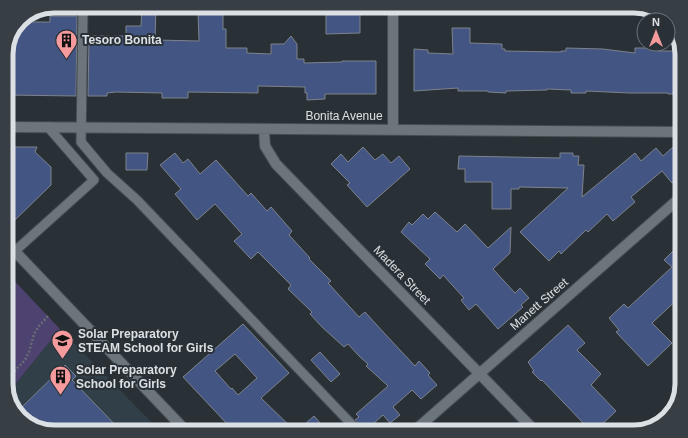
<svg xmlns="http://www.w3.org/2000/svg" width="688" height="438" font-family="Arial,sans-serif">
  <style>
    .built { fill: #313f48 }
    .green { fill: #4e4270 }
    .building { fill: #435582; stroke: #7e828b; fill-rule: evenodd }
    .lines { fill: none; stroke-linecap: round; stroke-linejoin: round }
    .lane-casing { stroke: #464d51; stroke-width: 11 }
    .street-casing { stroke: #464d51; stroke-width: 12 }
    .secondary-casing { stroke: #464d51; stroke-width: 12 }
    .path { stroke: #676e73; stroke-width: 2.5; stroke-dasharray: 2 2; stroke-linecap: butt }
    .lane { stroke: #6c757b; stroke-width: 9 }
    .street { stroke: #6c757b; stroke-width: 10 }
    .secondary { stroke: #6c757b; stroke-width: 10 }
    .labels { text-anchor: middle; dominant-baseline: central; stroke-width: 4; stroke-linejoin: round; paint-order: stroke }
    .poi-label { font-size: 12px; font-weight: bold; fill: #dbe0e4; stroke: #293137; text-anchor: start }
    .street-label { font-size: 12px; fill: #dbe0e4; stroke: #293137 }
    .rim { fill: none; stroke: #dbe0e4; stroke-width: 5 }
  </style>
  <rect width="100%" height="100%" fill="#293137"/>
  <!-- built -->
  <path class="built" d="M60,329l101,103h-107l-26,-8 -15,-16 -5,-15z"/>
  <!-- green -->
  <path class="green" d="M6,272l54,57 -52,64 -2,-6z"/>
  <!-- building -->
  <path class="building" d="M142,6h14l-1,34 44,1 -1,-28h25v16h3v19h21v5l24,1v-10h13l7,-8 6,8v15h7v4l38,-1v-1h34v33h-51v5l-18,1v-7h-2v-6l-47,-1v7l-70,-1v6h-26v-5l-46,-1 -9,1v3h-19l1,-60h37v-10h15z
    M360,12v21l-34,1v-21z
    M50,16h27l-1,80 -70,-1v-44l13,-29h31z
    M452,28h18v15l32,1v5h3v2l56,1v-1h5v-3l37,1 32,4v-5h23v3h24v43h-14v-1h-39l-43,-2v2h-15v-3l-24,-1v1l-41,1v2l-18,-1v-1h-30v-3l-44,3v-42l14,1v3l25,1z
    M682,139v35l-10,9 -10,-12 -31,26 4,5 -22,19 -6,-7 -19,18 -2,-2 -25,24 -2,-3 -10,10 -29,-29 48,-44 -49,-1v2h-8v20h-19v-27h-27v-13h-7l1,-13 101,2v-5h13v3h6l-1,9h6l-2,32 53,-44 6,8 15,-13 7,8z
    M6,147h31l-2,5 16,15v18l-36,35 -9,-9z
    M363,147l12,13 8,-6 8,9 8,-7 11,13 -43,38 -20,-22 3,-2 -19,-19 10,-10 7,8z
    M126,153h22l-1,17h-21z
    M175,153l8,10 5,-4 12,15 16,-14 32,36 3,-3 16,18 4,-4 21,24 -3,4 21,23 -1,1 22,22 -3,2 31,34 6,-5 20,22 30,32 4,-5 11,12 -2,2 9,10 -16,14 -9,-9 -19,17 7,8 -10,8 -7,-8 -18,16 -2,-3 -8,-8 4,-3 -3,-3 32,-28 -22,-20 2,-2 -8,-7 -12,-13 -4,3 -22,-20 -12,-13 2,-2 -24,-23 3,-4 -33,-33 -7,7 -17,-18 8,-7 -27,-30 -18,16 -22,-26 6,-5 -21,-24z
    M435,212l22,20 8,-8 23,24 23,-21 -1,26 -17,16 22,24 5,-5 9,10 -8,7 2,2 -25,22 -22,-25 -7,6 -8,-10 3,-2 -21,-23 -3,4 -15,-15 5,-5 -29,-27 8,-10 3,3 11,-11 5,5z
    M682,242v53l-30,28 20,20 -24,23 -32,-34 3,-2 -10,-12 15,-14 4,4 44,-41 -8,-7z
    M243,324l46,49 -28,25 35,34h-53l-9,-9 -5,3 -46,-49zM235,354l22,24 -19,17 -6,-7 -1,1 -16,-18z
    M568,325l17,18 -8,7 24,24 -10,11 25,26 -20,19 -6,-6 -3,3 -45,-47 -1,1 -9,-9 2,-1 -6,-9z
    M320,352l20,22 -9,8 -20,-22z
    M65,365l11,11 -4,4 50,52h-68l-27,-9 4,-4 -10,-11z
    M314,416l14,16h-32z"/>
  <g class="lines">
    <defs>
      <path id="lane" d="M80,6l3,5 -2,131 26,31 30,27 222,232
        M15,251l79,-71 -46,-53"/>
      <path id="street" d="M393,6v123
        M6,127l676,5
        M264,129l1,17 11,18 260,268
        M413,432l269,-236"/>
      <path id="secondary" d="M6,242l181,190"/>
    </defs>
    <!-- lane casing -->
    <use href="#lane" class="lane-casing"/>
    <!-- street casing -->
    <use href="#street" class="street-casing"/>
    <!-- secondary casing -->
    <use href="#secondary" class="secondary-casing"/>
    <!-- path -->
    <path class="path" d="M6,380l19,-20 4,-8 5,-18 5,-8 10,-11"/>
    <!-- lane -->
    <use href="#lane" class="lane"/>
    <!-- street -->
    <use href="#street" class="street"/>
    <!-- secondary -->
    <use href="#secondary" class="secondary"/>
  </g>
  <!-- icons -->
  <defs>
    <symbol id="building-pin" viewBox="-11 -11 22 30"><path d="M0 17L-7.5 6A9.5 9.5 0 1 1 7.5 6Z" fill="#f59b9d" stroke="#293137"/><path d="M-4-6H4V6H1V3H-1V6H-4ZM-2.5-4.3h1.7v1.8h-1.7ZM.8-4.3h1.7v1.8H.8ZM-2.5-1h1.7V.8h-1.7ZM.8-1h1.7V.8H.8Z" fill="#111"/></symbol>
    <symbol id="school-pin" viewBox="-11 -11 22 30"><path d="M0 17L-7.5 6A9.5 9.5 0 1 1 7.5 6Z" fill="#f59b9d" stroke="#293137"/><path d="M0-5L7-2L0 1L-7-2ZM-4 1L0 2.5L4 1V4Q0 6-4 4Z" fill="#111"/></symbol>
  </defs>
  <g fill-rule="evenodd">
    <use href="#building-pin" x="54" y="28" width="25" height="34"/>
    <use href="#school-pin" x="50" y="328" width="25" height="34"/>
    <use href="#building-pin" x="48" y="364" width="25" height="34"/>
  </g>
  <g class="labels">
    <!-- poi labels -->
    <g class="poi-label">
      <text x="82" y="40">Tesoro Bonita</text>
      <text x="78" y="334">Solar Preparatory<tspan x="78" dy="14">STEAM School for Girls</tspan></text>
      <text x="76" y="370">Solar Preparatory<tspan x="76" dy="14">School for Girls</tspan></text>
    </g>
    <!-- street labels -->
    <g class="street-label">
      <text x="344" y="116">Bonita Avenue</text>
      <text transform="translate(402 275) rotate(46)">Madera Street</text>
      <text transform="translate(539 304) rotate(-41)">Manett Street</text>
    </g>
  </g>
  <!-- crop -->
  <path d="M0 0H688V438H0ZM54 13H634A41 41 0 0 1 675 54V384A41 41 0 0 1 634 425H54A41 41 0 0 1 13 384V54A41 41 0 0 1 54 13Z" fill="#373f45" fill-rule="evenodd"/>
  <path class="rim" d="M54 13H634A41 41 0 0 1 675 54V384A41 41 0 0 1 634 425H54A41 41 0 0 1 13 384V54A41 41 0 0 1 54 13Z"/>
  <!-- north arrow -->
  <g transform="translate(656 32)"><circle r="19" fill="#293137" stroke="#70777c"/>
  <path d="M0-3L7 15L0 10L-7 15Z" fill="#f59b9d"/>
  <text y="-6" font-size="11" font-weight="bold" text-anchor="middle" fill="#dbe0e4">N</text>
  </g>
</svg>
